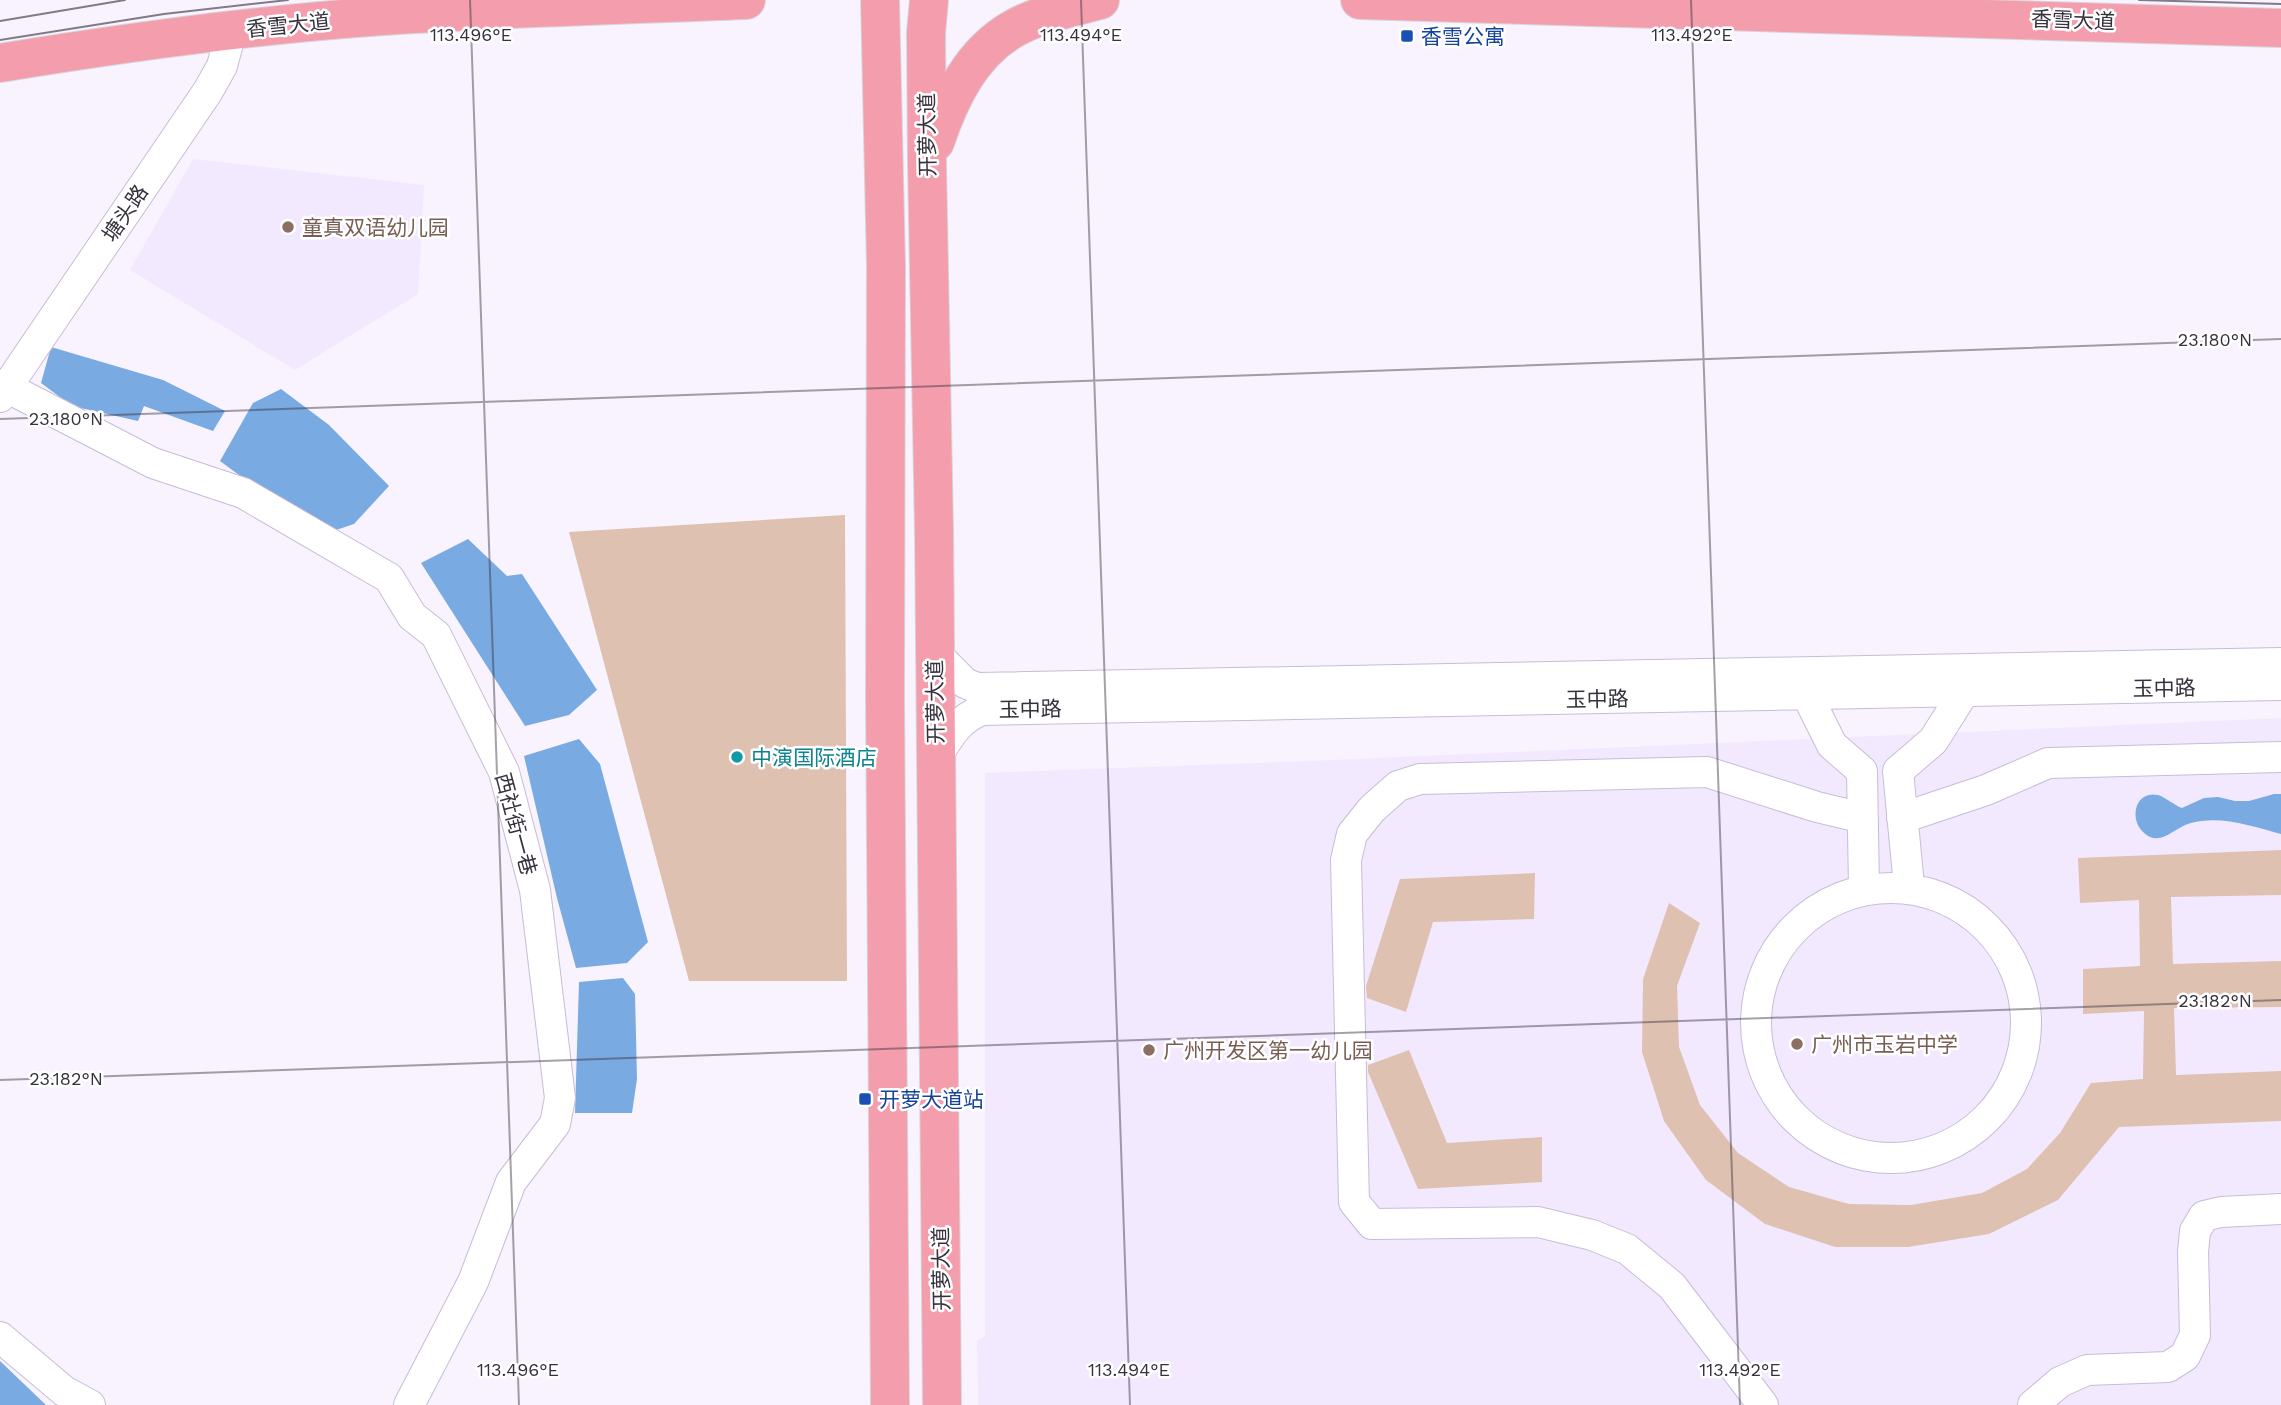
<svg xmlns="http://www.w3.org/2000/svg" width="2281" height="1405" font-family="'Work Sans','Noto Sans SC',sans-serif">
  <style>
    .built { fill: #f2e9ff }
    .water { fill: #79aae1 }
    .building { fill: #dfc1b1 }
    .lines { fill: none; stroke-linecap: round; stroke-linejoin: round }
    .minor-casing { stroke: #c7bcd7; stroke-width: 32 }
    .major-casing { stroke: #d7d6d8; stroke-width: 40 }
    .minor { stroke: #fff; stroke-width: 30 }
    .major { stroke: #f49dac; stroke-width: 38 }
    .tram { stroke: #807b87; stroke-width: 2 }
    .ticks { fill: none; stroke: #36313c; stroke-width: 2; stroke-opacity: 0.45 }
    .transit-dot { fill: #1a4fb4; stroke: #fff; stroke-width: 2.5 }
    .education-dot { fill: #8d6e63; stroke: #fff; stroke-width: 2.5 }
    .culture-dot { fill: #0f9aa8; stroke: #fff; stroke-width: 2.5 }
    .labels { text-anchor: middle; dominant-baseline: central; stroke-width: 5; stroke-linejoin: round; paint-order: stroke }
    .street-label { font-size: 21px; fill: #36313c; stroke: #fff }
    .transit-label { font-size: 21px; fill: #164399; stroke: #fff; text-anchor: start }
    .education-label { font-size: 21px; fill: #785e54; stroke: #fff; text-anchor: start }
    .culture-label { font-size: 21px; fill: #0d838f; stroke: #fff; text-anchor: start }
    .ticks-label { font-size: 18px; text-anchor: middle; fill: #36313c; stroke: #fff; stroke-width: 5; stroke-linejoin: round; paint-order: stroke }
  </style>
  <rect width="100%" height="100%" fill="#f8f3ff"/>
  <!-- built -->
  <path class="built" d="M193,159l231,26 -6,109 -123,76 -165,-100z
    M2281,718v687h-1303l-1,-64 8,-5v-563l324,-12z"/>
  <!-- water -->
  <path class="water" d="M51,347l112,33 62,31 -12,20 -69,-25 -6,15 -66,-15 -31,-23z
    M281,389l48,36 60,61 -35,38 -33,11 -101,-74 33,-58z
    M468,539l39,37 15,-2 75,116 -28,25 -44,11 -104,-163z
    M579,739l21,25 48,178 -21,21 -51,5 -19,-70 -33,-142z
    M2274,794h7v40c-29,-8 -61,-19 -90,-11 -18,4 -30,26 -48,9 -14,-13 -8,-42 15,-37 7,2 16,10 24,13l22,-10 14,-1 17,4h14z
    M623,978l12,16 2,85 -5,34h-57l4,-131z
    M0,1361l46,44h-46z"/>
  <!-- building -->
  <path class="building" d="M845,515l2,466h-158l-120,-449z
    M2281,850v45l-110,2 2,67 108,-3v46l-107,1 2,67 105,-4v50l-162,6 -61,73 -69,34 -81,13h-73l-70,-23 -59,-44 -42,-59 -22,-69 1,-73 26,-76 31,20 -23,63 2,61 21,58 38,48 51,34 60,17 62,1 71,-12 45,-24 33,-36 31,-50 52,-4 1,-68 -61,3v-45l57,-3 -1,-66 -59,3 -2,-45z
    M1535,873l-1,46 -101,3 -27,90 -39,-14 -1,-12 34,-107z
    M1409,1050l38,93 95,-6v45l-124,7 -50,-117v-7z"/>
  <g class="lines">
    <defs>
      <path id="minor" d="M8,388l145,75 90,30 146,85 23,38 24,19 68,137 31,118 25,208 -5,26 -44,58 -38,100 -64,123
        M0,397l208,-306 14,-25 9,-34
        M935,653l30,30 12,5 1304,-25
        M1807,695l25,50 30,26 2,119
        M936,758c13,-21 22,-39 46,-48l1299,-25
        M1902,818l84,-28 62,-27 233,-6
        M1909,886l-11,-115 35,-30 31,-49
        M1756 1023a135 135 0 1 1 270 0a135 135 0 1 1-270 0Z
        M0,1337l64,54 26,14
        M1763,1405l-91,-119 -45,-37 -35,-14 -54,-13 -166,2 -18,-22 -8,-342 6,-26 20,-25 26,-23 22,-7 287,-7 110,35 46,11
        M2033,1405l27,-23 27,-12 81,-3 17,-11 10,-21 -2,-83 2,-21 9,-15 17,-4 60,-3"/>
      <path id="major" d="M880,0l6,266 -1,431 5,708
        M929,0l-3,33 1,131 7,367 8,874
        M1360,0l921,28
        M0,63c122,-20 246,-37 369,-46 126,-9 251,-12 377,-17
        M935,142c15,-44 36,-89 78,-113 26,-15 59,-21 87,-29"/>
    </defs>
    <!-- minor casing -->
    <use href="#minor" class="minor-casing"/>
    <!-- major casing -->
    <use href="#major" class="major-casing"/>
    <!-- minor -->
    <use href="#minor" class="minor"/>
    <!-- major -->
    <use href="#major" class="major"/>
    <!-- tram -->
    <path class="tram" d="M2139,0l142,4
      M0,21l125,-21
      M0,40l164,-26 124,-14"/>
  </g>
  <!-- ticks -->
  <path class="ticks" d="M470,0l49,1405M1081,0l49,1405M1691,0l49,1405M0,419l2281,-80M0,1080l2281,-80"/>
  <!-- markers -->
  <g class="transit-dot">
    <rect x="1400" y="29" width="14" height="14" rx="3.5"/>
    <rect x="858" y="1092" width="14" height="14" rx="3.5"/>
  </g>
  <g class="education-dot">
    <circle cx="288" cy="227" r="7"/>
    <circle cx="1797" cy="1044" r="7"/>
    <circle cx="1149" cy="1050" r="7"/>
  </g>
  <circle class="culture-dot" cx="737" cy="757" r="7"/>
  <g class="labels">
    <!-- street labels -->
    <g class="street-label">
      <text transform="translate(2073 20) rotate(2)">香雪大道</text>
      <text transform="translate(288 25) rotate(-6)">香雪大道</text>
      <text transform="translate(927 135) rotate(-91)">开萝大道</text>
      <text transform="translate(125 213) rotate(-56)">塘头路</text>
      <text transform="translate(2164 688) rotate(-1)">玉中路</text>
      <text transform="translate(1597 699) rotate(-1)">玉中路</text>
      <text transform="translate(935 702) rotate(-91)">开萝大道</text>
      <text transform="translate(1030 709) rotate(-1)">玉中路</text>
      <text transform="translate(516 824) rotate(75)">西社街一巷</text>
      <text transform="translate(941 1269) rotate(-91)">开萝大道</text>
    </g>
    <!-- transit labels -->
    <g class="transit-label">
      <text x="1421" y="36">香雪公寓</text>
      <text x="879" y="1099">开萝大道站</text>
    </g>
    <!-- education labels -->
    <g class="education-label">
      <text x="302" y="227">童真双语幼儿园</text>
      <text x="1811" y="1044">广州市玉岩中学</text>
      <text x="1163" y="1050">广州开发区第一幼儿园</text>
    </g>
    <!-- culture labels -->
    <g class="culture-label">
      <text x="751" y="757">中演国际酒店</text>
    </g>
  </g>
  <g class="ticks-label">
    <text x="471" y="41">113.496°E</text>
    <text x="1081" y="41">113.494°E</text>
    <text x="1692" y="41">113.492°E</text>
    <text x="2215" y="346">23.180°N</text>
    <text x="66" y="425">23.180°N</text>
    <text x="2215" y="1007">23.182°N</text>
    <text x="66" y="1085">23.182°N</text>
    <text x="518" y="1376">113.496°E</text>
    <text x="1129" y="1376">113.494°E</text>
    <text x="1740" y="1376">113.492°E</text>
  </g>
</svg>
